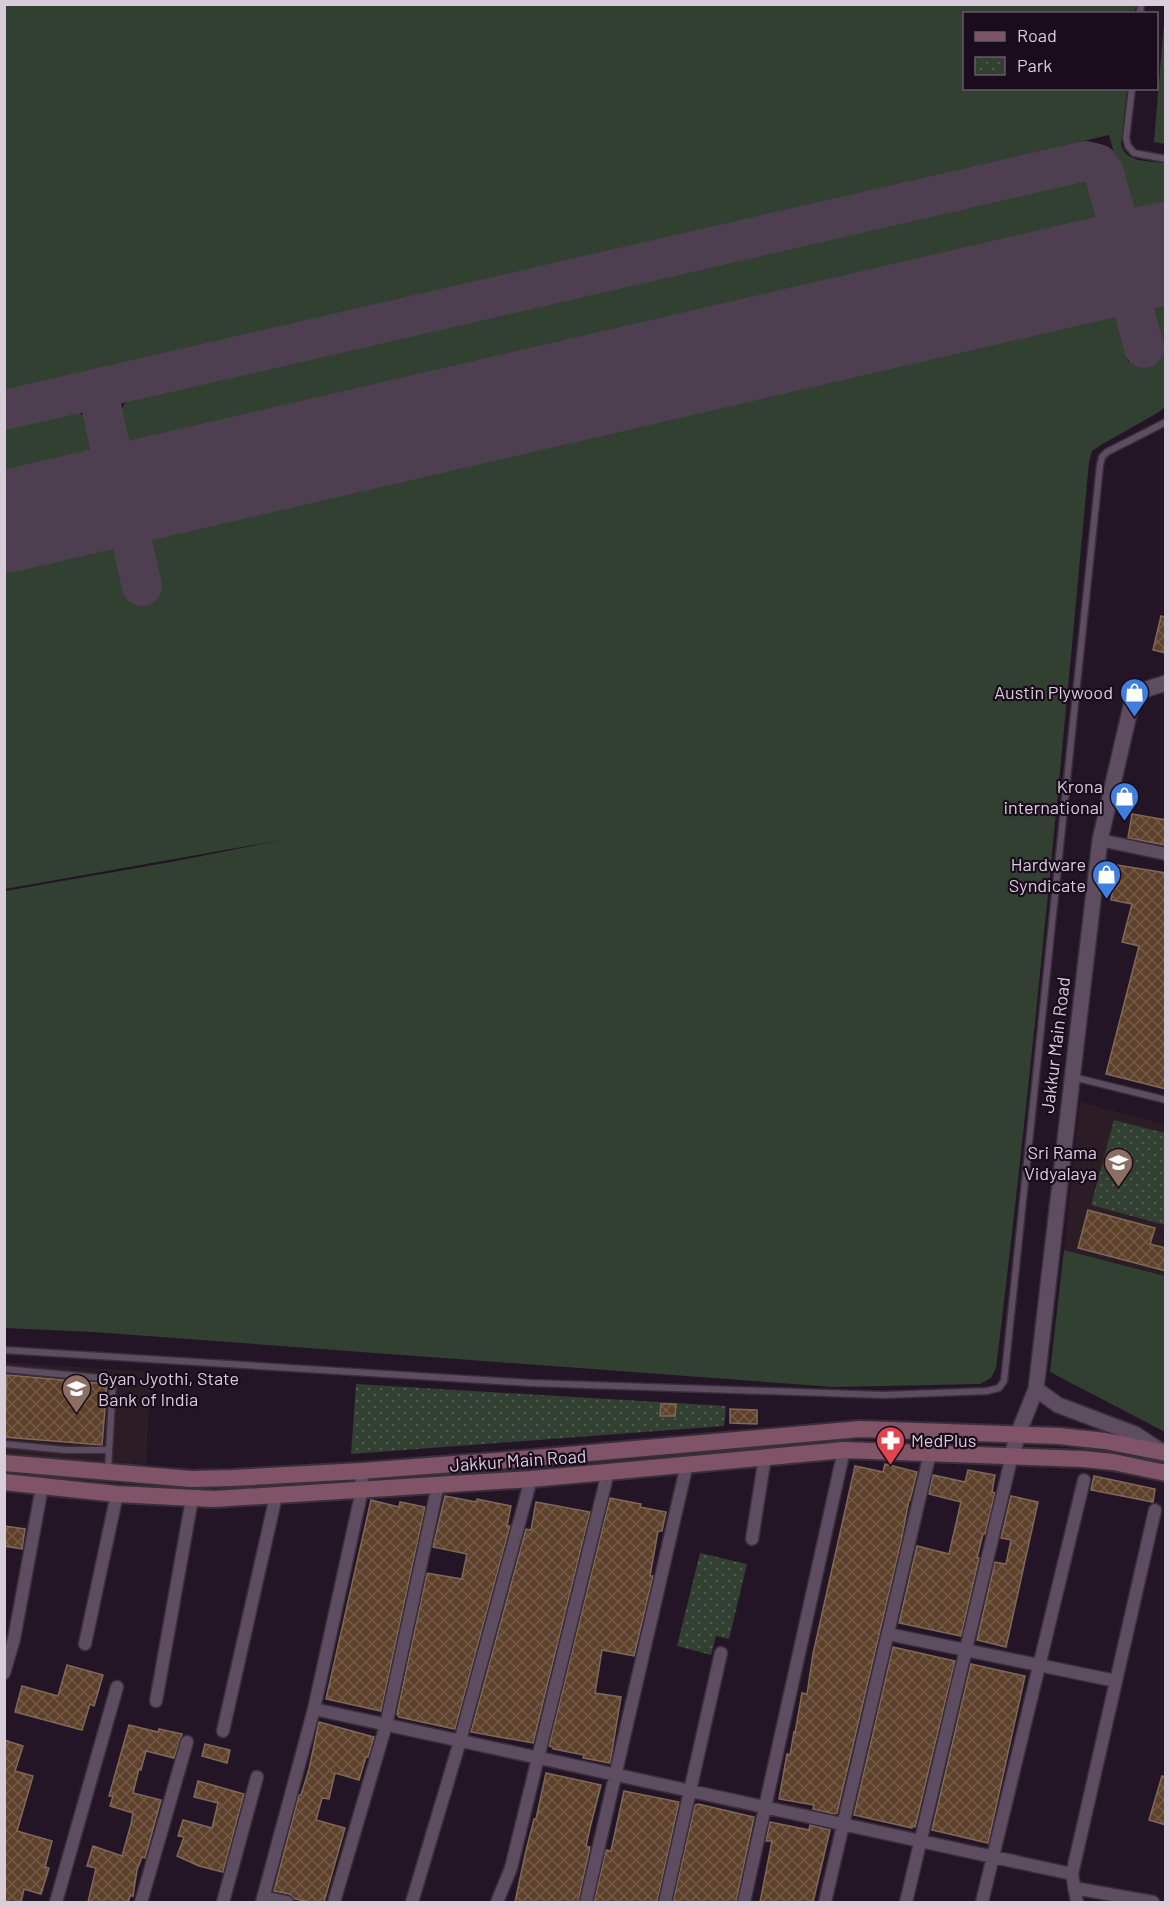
<svg xmlns="http://www.w3.org/2000/svg" width="1170" height="1907" font-family="Barlow,sans-serif">
  <style>
    .education { fill: #2c1c26 }
    .grass { fill: #314031 }
    .park { fill: url(#park-dots) }
    .lines { fill: none; stroke-linecap: round; stroke-linejoin: round }
    .taxiway { stroke: #4d3f4f; stroke-width: 40 }
    .runway { stroke: #4d3f4f; stroke-width: 102 }
    .building { fill: url(#building-cross-hatch); stroke: #806958; stroke-width: 1.5 }
    .service-casing { stroke: #392f3b; stroke-width: 9 }
    .minor-casing { stroke: #392f3b; stroke-width: 15 }
    .tertiary-casing { stroke: #392f3b; stroke-width: 18 }
    .secondary-casing { stroke: #392f3b; stroke-width: 20 }
    .service { stroke: #5e4c60; stroke-width: 6 }
    .minor { stroke: #5e4c60; stroke-width: 12 }
    .tertiary { stroke: #5e4c60; stroke-width: 15 }
    .secondary { stroke: #805366; stroke-width: 16 }
    .labels { text-anchor: middle; dominant-baseline: central; stroke-width: 4.5; stroke-linejoin: round; paint-order: stroke }
    .poi-label { font-size: 18px; fill: #d8ceda; stroke: #1a0c1c; text-anchor: end }
    .street-label { font-size: 18px; fill: #d8ceda; stroke: #1a0c1c }
  </style>
  <defs>
    <pattern id="park-dots" width="8" height="8" patternUnits="userSpaceOnUse" patternTransform="scale(1.5)"><rect width="8" height="8" fill="#314031"/><path d="M2 2h.1M6 6h.1" fill="none" stroke="#4e5a4e" stroke-width="1.8" stroke-linecap="round"/></pattern>
    <pattern id="building-cross-hatch" width="8" height="8" patternUnits="userSpaceOnUse" patternTransform="scale(1.5)"><rect width="8" height="8" fill="#5d412b"/><path d="M0 0l8 8M0 8l8-8" fill="none" stroke="#745b49"/></pattern>
  </defs>
  <rect width="100%" height="100%" fill="#241526"/>
  <!-- education -->
  <path class="education" d="M1080,1102l85,22v152l-101,-26z
    M4,1362l147,10 -5,92 -141,-8z"/>
  <!-- grass -->
  <path class="grass" d="M4,5h1132l-1,8 -171,1v74l163,1 -6,55c4,19 28,17 44,19v63c-13,4 -28,-4 -35,-15l-21,-76 -1104,257z
    M1165,11l1,133h-1l-11,-2z
    M1077,177l6,1 6,6 10,47 -1,7 -5,5 -943,220 -11,1 -8,-8 -10,-45 4,-8 5,-2z
    M1165,274v133l-6,5 -58,33 -9,6 -3,11c-28,303 -56,605 -93,906l-5,10 -11,6 -147,3 -740,-55 -88,-4v-437l166,-29 111,-22 -277,49v-343l97,-21 7,4 3,5 14,58 32,-7 -11,-59 1,-8 8,-6 949,-222 5,1 4,5 14,66 33,-13 -15,-66 5,-5z
    M74,412l6,1 6,6 10,47 -1,7 -5,5 -85,20v-71z
    M1064,1250l101,26v156l-115,-60z"/>
  <!-- park -->
  <path class="park" d="M1114,1120l51,13v92l-74,-20z
    M356,1384l370,22 -2,20 -373,28z
    M700,1553l47,11 -18,75 -13,-3 -5,19 -34,-9z"/>
  <g class="lines">
    <!-- taxiway -->
    <path class="taxiway" d="M1107,267l13,1 4,4 20,76
      M106,387l-6,5 -1,4 19,88 7,7 8,2 -7,9v15l16,69
      M4,410l1081,-249 13,3 6,9c4,16 21,67 16,80 -2,6 -8,10 -13,14"/>
    <!-- runway -->
    <path class="runway" d="M4,522l1162,-269"/>
  </g>
  <!-- building -->
  <path class="building" d="M1161,616l5,1v36l-13,-3z
    M1132,814l34,6v25l-38,-7z
    M1117,865l49,8v216l-60,-15 33,-128 -17,-4 10,-38 -21,-4z
    M1088,1210l67,18 -5,16 16,4v23l-88,-23z
    M7,1375l100,9 -5,61 -98,-8z
    M661,1404h15l-1,12h-15z
    M730,1409l27,1v14l-27,-1z
    M885,1464l32,8 -7,28h-1l-8,42 -64,271 -3,1 -21,-5 1,-4 -35,-6 8,-45 3,1 4,-23 1,1 7,-40 5,1 6,-40 42,-188 28,6z
    M968,1470l27,5 -3,17 3,1 -10,41h-2l-6,24h2l-18,78 -62,-13 18,-77 32,8 12,-52 -32,-8 4,-19 32,7z
    M1094,1476l61,13 -2,13 -62,-12z
    M445,1496l31,6 1,-3 34,7 -4,20h3l-55,203 -56,-12 -2,-3 30,-141 35,6v-2l5,-23 -34,-7z
    M1011,1496l27,6 -32,145 -29,-7 18,-78 11,2 5,-24 -10,-2z
    M610,1498l31,6 -1,3 26,5 -4,19h-4l-8,45h3l-19,80 -32,-6 -7,43 26,4 -11,66 -27,-5 1,-3 -31,-6v-2l-4,-1z
    M371,1500l28,7 1,-5 25,5 -44,204 -55,-12z
    M536,1502l54,10 -57,231 -62,-11 55,-203 5,1z
    M4,1526l21,3 -3,20 -18,-3z
    M893,1647l62,14 -40,166 -3,-1v2l-58,-13z
    M971,1664l54,12 -37,167 -56,-13z
    M67,1665l36,10 -9,31 -4,-2 -8,26 -67,-18 7,-26 36,10z
    M319,1722l55,15 -6,20h-2l-7,23 -24,-7 -6,26 -7,-1 -6,22 29,8 -21,74h-14l-15,-3 -6,-5 -15,-3 25,-96h2l8,-26z
    M129,1725l29,7 1,-3 23,5 -8,24 -28,-7 -5,19 -2,-1 -6,24 28,7 -16,58 -3,-1 -5,13 -4,26h-3l-2,6h-40l8,-34 -9,-2 6,-20 29,10 9,-32 2,-11 -23,-7 3,-10h-4z
    M4,1740l19,6 -8,25 18,5 -16,55 35,10 -7,26 4,1 -8,26 -17,-5 -3,13h-17z
    M205,1744l25,6 -3,13 -25,-7z
    M546,1773l55,12 -11,43 -4,18 4,1 -12,55h-63l10,-47 9,-36h2z
    M1162,1776l4,1v48l-17,-5z
    M198,1781l46,13 -21,78 -24,-6 -22,-10 7,-19 -6,-1 5,-16 29,8 6,-25 -24,-6z
    M624,1791l55,11 -22,100h-63l12,-52 5,1z
    M698,1804l56,13 -18,85h-63l22,-97z
    M770,1822l39,8 1,-5 20,5 -17,72h-53l12,-61h-6z"/>
  <g class="lines">
    <defs>
      <path id="service" d="M1140,14l1,-10
        M1132,88l-6,50 2,8 6,7 32,6
        M1073,1077l93,23
        M4,1350l527,33 353,12 103,-4 12,-3 5,-7 1,-9 95,-907 2,-8 5,-5 59,-30
        M4,1369l109,10 -5,91
        M4,1444l61,6h44"/>
      <path id="minor" d="M1100,840l66,14
        M752,1539l13,-82
        M888,1634l228,47
        M85,1644l32,-150
        M4,1673l10,-34 28,-152
        M156,1701l36,-202
        M314,1709l758,165 5,28
        M223,1731l53,-235
        M1072,1874l83,-364
        M1074,1888l79,14
        M263,1897l24,5
        M56,1902l61,-215
        M141,1902l46,-160
        M223,1902l34,-125
        M262,1902l52,-193 48,-219 -1,-19
        M334,1902l52,-177 52,-240
        M412,1902l48,-161 71,-262
        M497,1902l14,-34 97,-396
        M586,1902l101,-438
        M665,1902l56,-249
        M744,1902l100,-452
        M825,1902l105,-449
        M906,1902l106,-447
        M982,1902l102,-422"/>
      <path id="tertiary" d="M1036,1389l22,16 77,29 26,17
        M1012,1455l6,-21 18,-45 64,-549 34,-147 32,-10"/>
      <path id="secondary" d="M4,1463l187,16 41,-1 129,-7 172,-13 327,-29 199,7 46,5 61,12
        M4,1482l113,12 97,5 317,-20 313,-29 239,9 30,3 53,11"/>
    </defs>
    <!-- service casing -->
    <use href="#service" class="service-casing"/>
    <!-- minor casing -->
    <use href="#minor" class="minor-casing"/>
    <!-- tertiary casing -->
    <use href="#tertiary" class="tertiary-casing"/>
    <!-- secondary casing -->
    <use href="#secondary" class="secondary-casing"/>
    <!-- service -->
    <use href="#service" class="service"/>
    <!-- minor -->
    <use href="#minor" class="minor"/>
    <!-- tertiary -->
    <use href="#tertiary" class="tertiary"/>
    <!-- secondary -->
    <use href="#secondary" class="secondary"/>
  </g>
  <!-- icons -->
  <defs>
    <symbol id="shop-pin" viewBox="-11 -11 22 30"><path d="M0 17L-7.5 6A9.5 9.5 0 1 1 7.5 6Z" fill="#3f7fe0" stroke="#1a0c1c"/><path d="M-5-2.5h2.3a2.7 3.5 0 0 1 5.4 0H5L5.5 6h-11ZM-1.5-2.5h3a1.5 2.3 0 0 0-3 0Z" fill="#fff"/></symbol>
    <symbol id="school-pin" viewBox="-11 -11 22 30"><path d="M0 17L-7.5 6A9.5 9.5 0 1 1 7.5 6Z" fill="#8d6e63" stroke="#1a0c1c"/><path d="M0-5L7-2L0 1L-7-2ZM-4 1L0 2.5L4 1V4Q0 6-4 4Z" fill="#fff"/></symbol>
    <symbol id="university-pin" viewBox="-11 -11 22 30"><path d="M0 17L-7.5 6A9.5 9.5 0 1 1 7.5 6Z" fill="#8d6e63" stroke="#1a0c1c"/><path d="M0-5L7-2L0 1L-7-2ZM-4 1L0 2.5L4 1V4Q0 6-4 4Z" fill="#fff"/></symbol>
    <symbol id="pharmacy-pin" viewBox="-11 -11 22 30"><path d="M0 17L-7.5 6A9.5 9.5 0 1 1 7.5 6Z" fill="#e0444e" stroke="#1a0c1c"/><path d="M-2-6h4v4h4v4h-4v4h-4v-4h-4v-4h4Z" fill="#fff"/></symbol>
  </defs>
  <g fill-rule="evenodd">
    <use href="#shop-pin" x="1118" y="676" width="33" height="45"/>
    <use href="#shop-pin" x="1108" y="780" width="33" height="45"/>
    <use href="#shop-pin" x="1090" y="858" width="33" height="45"/>
    <use href="#school-pin" x="1102" y="1146" width="33" height="45"/>
    <use href="#university-pin" x="60" y="1372" width="33" height="45"/>
    <use href="#pharmacy-pin" x="874" y="1424" width="33" height="45"/>
  </g>
  <g class="labels">
    <!-- poi labels -->
    <g class="poi-label">
      <text x="1113" y="692">Austin Plywood</text>
      <text x="1103" y="786">Krona<tspan x="1103" dy="21">international</tspan></text>
      <text x="1086" y="864">Hardware<tspan x="1086" dy="21">Syndicate</tspan></text>
      <text x="1097" y="1152">Sri Rama<tspan x="1097" dy="21">Vidyalaya</tspan></text>
      <text x="98" y="1378" text-anchor="start">Gyan Jyothi, State<tspan x="98" dy="21">Bank of India</tspan></text>
      <text x="911" y="1440" text-anchor="start">MedPlus</text>
    </g>
    <!-- street labels -->
    <g class="street-label">
      <text transform="translate(1055 1045) rotate(-83)">Jakkur Main Road</text>
      <text transform="translate(518 1460) rotate(-4)">Jakkur Main Road</text>
    </g>
  </g>
  <!-- border -->
  <rect width="1170" height="1907" fill="none" stroke="#d8ceda" stroke-width="12"/>
  <!-- legend -->
  <rect x="963" y="12" width="195" height="78" fill="#1a0c1c" stroke="#665a68" stroke-width="1.5"/>
  <rect x="975" y="32" width="30" height="9" fill="#805366" stroke="#665a68" stroke-width="1.5"/>
  <text x="1017" y="42" font-size="18" fill="#d8ceda">Road</text>
  <rect x="975" y="57" width="30" height="18" fill="url(#park-dots)" stroke="#665a68" stroke-width="1.5"/>
  <text x="1017" y="72" font-size="18" fill="#d8ceda">Park</text>
</svg>
